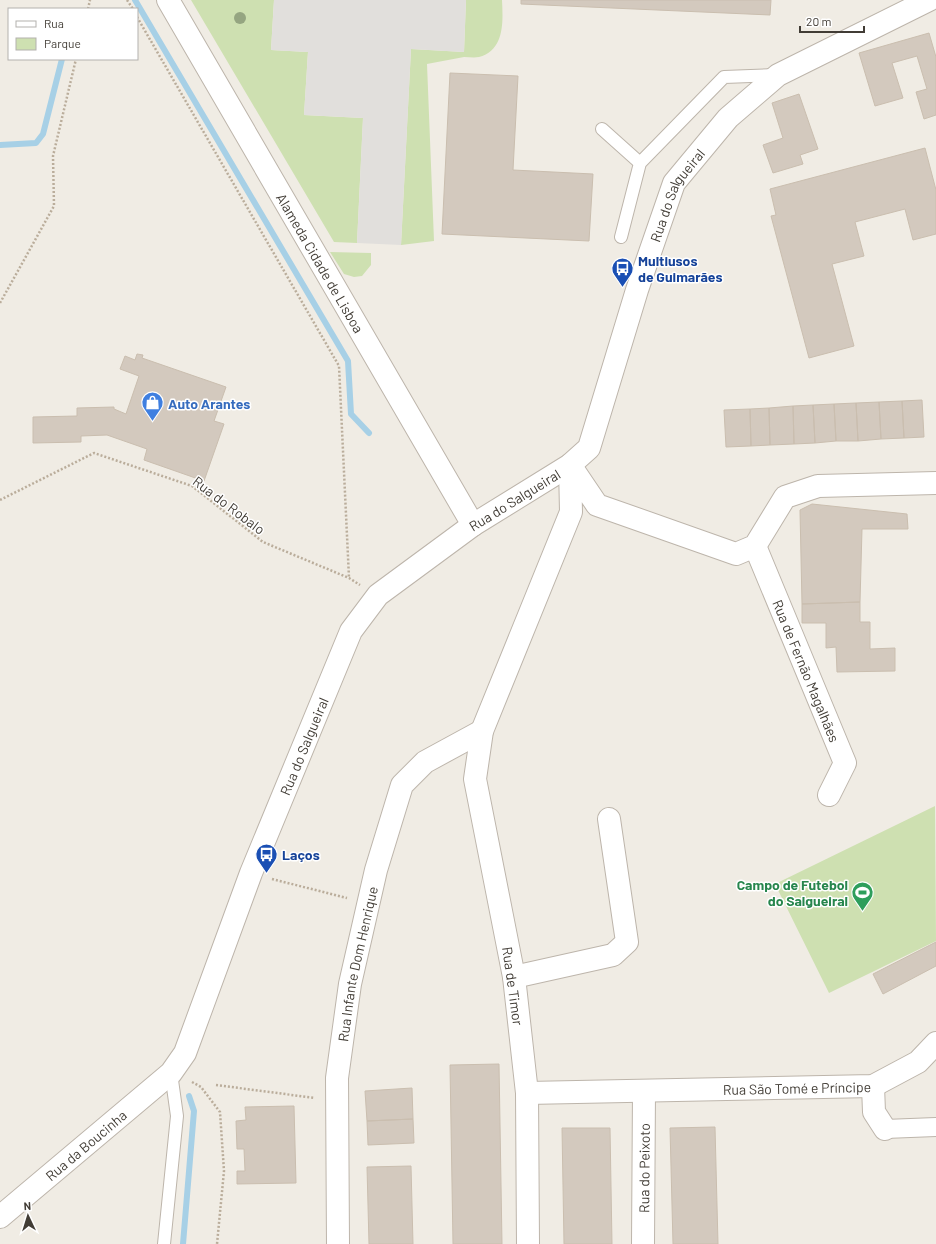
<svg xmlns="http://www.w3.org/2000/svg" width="936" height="1244" font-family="Barlow,sans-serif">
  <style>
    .green { fill: #cee0b1 }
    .parking { fill: #e1dfdc }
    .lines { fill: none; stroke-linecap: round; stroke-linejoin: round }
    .stream { stroke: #a7d0e6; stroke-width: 6 }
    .building { fill: #d3c9be; stroke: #cabeaf }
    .service-casing { stroke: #bdb5ab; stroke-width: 14 }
    .pedestrian-casing { stroke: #bdb5ab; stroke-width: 20 }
    .minor-casing { stroke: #bdb5ab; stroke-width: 24 }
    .path { stroke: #baad9b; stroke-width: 2.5; stroke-dasharray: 2 2; stroke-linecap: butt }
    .service { stroke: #fff; stroke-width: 12 }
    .pedestrian { stroke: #fff; stroke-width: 18 }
    .minor { stroke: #fff; stroke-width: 22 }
    .tree { fill: #95a581 }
    .labels { text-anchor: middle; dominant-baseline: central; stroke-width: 3; stroke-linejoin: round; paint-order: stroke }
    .street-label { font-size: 14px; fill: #413c35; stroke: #fff }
    .transit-label { font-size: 14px; font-weight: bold; fill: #164399; stroke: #fff; text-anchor: start }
    .shop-label { font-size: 14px; font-weight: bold; fill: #366cbe; stroke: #fff; text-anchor: start }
    .leisure-label { font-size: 14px; font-weight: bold; fill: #27864d; stroke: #fff; text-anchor: end }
  </style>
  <rect width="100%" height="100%" fill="#f0ece4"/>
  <!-- green -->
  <path class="green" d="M191,0h83l-3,50 37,2 -4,63 59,3 -6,125 -23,-1z
    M466,0h36c1,21 3,50 -23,57 -5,1 -10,0 -15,0 -12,2 -25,5 -37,7l7,177 -33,4 10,-196 53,3z
    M330,252l41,1v12l-9,11 -8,1 -10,-3z
    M935,806l1,135 -107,52 -54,-109z"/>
  <!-- parking -->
  <path class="parking" d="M274,0h192l-2,52 -53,-3 -10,196 -44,-2 6,-125 -59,-3 4,-63 -37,-2z"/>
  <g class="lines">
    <!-- stream -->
    <path class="stream" d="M135,0l213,361 3,53 18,19
      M0,145l36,-2 7,-9 19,-75
      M183,1244l11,-133 -5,-15"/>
  </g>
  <!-- building -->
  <path class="building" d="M521,0h250l-1,15 -249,-11z
    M929,33l7,24v58l-12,4 -8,-27 11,-3 -10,-33 -25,7 11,35 -28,8 -16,-53z
    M450,73l68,3 -5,94 80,4 -4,67 -147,-7z
    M799,94l19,55 -18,6 3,9 -30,9 -10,-28 20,-7 -11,-35z
    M925,148l11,42v44l-23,6 -8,-31 -50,13 9,34 -32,8 22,82 -45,12 -38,-142 5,-1 -6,-26z
    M137,354l6,1 -1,3 84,29 -12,34 10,3 -20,57 -60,-21 3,-11 -40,-14 -26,1v6l-48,1v-26l44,-1v-8l37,-1v2l12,5 13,-38 -19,-7 5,-13 10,4z
    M922,400l2,37 -20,1 -2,-37z
    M902,401l2,37 -23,1 -2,-37z
    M879,402l2,37 -23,2 -2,-38z
    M856,403l2,38h-22l-2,-37z
    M834,404l2,37 -21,2 -2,-38z
    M813,405l2,38 -21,1 -1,-38z
    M793,406l1,38 -24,1 -1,-37z
    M769,408l1,37 -19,1 -1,-37z
    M750,409l1,37 -25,1 -2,-37z
    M812,504l95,10 1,15h-46l-2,73 -58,2 -2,-94z
    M860,602v20h10v27l25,-1v23l-58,1 -1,-25 -10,1v-25h-24v-19z
    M936,942v24l-53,28 -10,-20z
    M499,1064l3,180h-49l-3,-179z
    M412,1088l1,31 -46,2 -2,-30z
    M294,1106l2,77 -59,1v-13h8l-1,-22h-7l-1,-28 10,-1 -1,-13z
    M413,1119l1,24 -46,2 -1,-24z
    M715,1127l3,117h-45l-3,-116z
    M562,1128h48l2,116h-48z
    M411,1166l2,78h-44l-2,-77z"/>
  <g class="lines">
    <defs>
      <path id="service" d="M602,129l38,34 84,-86 52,-2
        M621,237l19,-74
        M164,1244l13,-128 -6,-43"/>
      <path id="pedestrian" d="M885,1129l51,-2"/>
      <g id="minor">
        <path id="s1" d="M168,0l305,525"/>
        <path id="s2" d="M755,546l90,217 -16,32"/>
        <path d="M514,977l99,-22 14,-13 -18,-123"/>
        <path d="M873,1086l1,26 11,17"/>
        <path id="s3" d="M527,1093l346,-7 45,-24 18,-19"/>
        <path id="s4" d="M0,1217l171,-144 14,-20 66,-180 100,-242 27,-36 95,-70 97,-60 19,-17 48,-158 37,-107 54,-65 50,-43 151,-75"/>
        <path id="s5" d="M338,1244l-1,-166 13,-94 26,-114 26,-85 23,-23 57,-31"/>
        <path d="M528,1244l-1,-151 -13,-116 -39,-198 7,-48 89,-219 -1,-47 27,40 139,49 19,-8 30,-49 33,-11 118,-3"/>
        <path id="s6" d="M643,1244l1,-153"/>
      </g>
    </defs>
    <!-- service casing -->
    <use href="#service" class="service-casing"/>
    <!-- pedestrian casing -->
    <use href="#pedestrian" class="pedestrian-casing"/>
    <!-- minor casing -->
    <use href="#minor" class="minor-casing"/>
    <!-- path -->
    <path class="path" d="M127,0l6,9
      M88,9l2,-9
      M137,17l202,349 10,212
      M0,303l54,-97 -1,-50 23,-97
      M0,500l94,-47 98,33 71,56 86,36 11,7
      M272,879l75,19
      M192,1082l9,5 19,25 4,59 -7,73
      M216,1085l99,13"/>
    <!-- service -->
    <use href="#service" class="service"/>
    <!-- pedestrian -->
    <use href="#pedestrian" class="pedestrian"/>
    <!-- minor -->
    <use href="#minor" class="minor"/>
  </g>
  <!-- trees -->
  <circle class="tree" cx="240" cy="18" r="6"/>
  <!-- icons -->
  <defs>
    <symbol id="bus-pin" viewBox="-11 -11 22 30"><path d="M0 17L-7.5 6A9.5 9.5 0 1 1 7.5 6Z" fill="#1a4fb4" stroke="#fff"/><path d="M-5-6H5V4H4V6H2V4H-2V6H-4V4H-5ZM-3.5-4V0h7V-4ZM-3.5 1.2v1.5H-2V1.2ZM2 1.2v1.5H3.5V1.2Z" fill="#fff"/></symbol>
    <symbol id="shop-pin" viewBox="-11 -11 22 30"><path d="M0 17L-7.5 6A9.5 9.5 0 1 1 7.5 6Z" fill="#3f7fe0" stroke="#fff"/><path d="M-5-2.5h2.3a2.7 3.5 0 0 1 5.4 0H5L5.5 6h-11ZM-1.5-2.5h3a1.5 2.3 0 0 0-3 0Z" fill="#fff"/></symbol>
    <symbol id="stadium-pin" viewBox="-11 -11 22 30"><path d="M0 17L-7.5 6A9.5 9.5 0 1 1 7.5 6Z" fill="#2e9e5b" stroke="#fff"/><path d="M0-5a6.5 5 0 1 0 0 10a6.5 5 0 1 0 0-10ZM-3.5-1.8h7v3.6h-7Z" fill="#fff"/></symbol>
  </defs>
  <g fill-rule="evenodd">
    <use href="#bus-pin" x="610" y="256" width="25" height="34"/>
    <use href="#shop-pin" x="140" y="390" width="25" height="34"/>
    <use href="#bus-pin" x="254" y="842" width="25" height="34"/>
    <use href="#stadium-pin" x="850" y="880" width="25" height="34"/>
  </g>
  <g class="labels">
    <!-- street labels -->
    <g class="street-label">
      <text stroke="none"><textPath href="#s4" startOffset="1273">Rua do Salgueiral</textPath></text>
      <text stroke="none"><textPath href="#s1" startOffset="304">Alameda Cidade de Lisboa</textPath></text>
      <text stroke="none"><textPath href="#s4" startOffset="913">Rua do Salgueiral</textPath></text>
      <text transform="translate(229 505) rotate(37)">Rua do Robalo</text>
      <text stroke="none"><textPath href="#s2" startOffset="135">Rua de Fernão Magalhães</textPath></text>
      <text stroke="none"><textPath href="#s4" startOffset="577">Rua do Salgueiral</textPath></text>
      <text stroke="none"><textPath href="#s5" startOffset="282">Rua Infante Dom Henrique</textPath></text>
      <text transform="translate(513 986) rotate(82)">Rua de Timor</text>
      <text stroke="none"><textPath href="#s3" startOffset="270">Rua São Tomé e Príncipe</textPath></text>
      <text stroke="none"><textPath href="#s4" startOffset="112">Rua da Boucinha</textPath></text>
      <text stroke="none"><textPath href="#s6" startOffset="76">Rua do Peixoto</textPath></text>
    </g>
    <!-- transit labels -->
    <g class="transit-label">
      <text x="638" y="260">Multiusos<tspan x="638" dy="16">de Guimarães</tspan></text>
      <text x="282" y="854">Laços</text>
    </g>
    <!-- shop labels -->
    <g class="shop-label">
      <text x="168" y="403">Auto Arantes</text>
    </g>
    <!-- leisure labels -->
    <g class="leisure-label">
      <text x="848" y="884">Campo de Futebol<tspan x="848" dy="16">do Salgueiral</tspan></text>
    </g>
  </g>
  <!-- legend -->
  <rect x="8" y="8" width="130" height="52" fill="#ffffff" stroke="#b3b1ae"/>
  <rect x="16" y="21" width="20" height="6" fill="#ffffff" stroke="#b3b1ae"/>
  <text x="44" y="28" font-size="12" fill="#413c35">Rua</text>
  <rect x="16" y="38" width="20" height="12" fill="#cee0b1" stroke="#b3b1ae"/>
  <text x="44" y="48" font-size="12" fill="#413c35">Parque</text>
  <!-- north arrow -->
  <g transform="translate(28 1216) rotate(356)" stroke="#ffffff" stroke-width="3" paint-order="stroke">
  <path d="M0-3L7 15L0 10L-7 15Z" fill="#413c35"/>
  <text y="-6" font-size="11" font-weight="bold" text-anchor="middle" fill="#413c35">N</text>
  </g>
  <!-- scale -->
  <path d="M800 26v6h64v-6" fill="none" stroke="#413c35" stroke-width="2"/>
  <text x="806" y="26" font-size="12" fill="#413c35" stroke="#ffffff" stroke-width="3" paint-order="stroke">20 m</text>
</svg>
